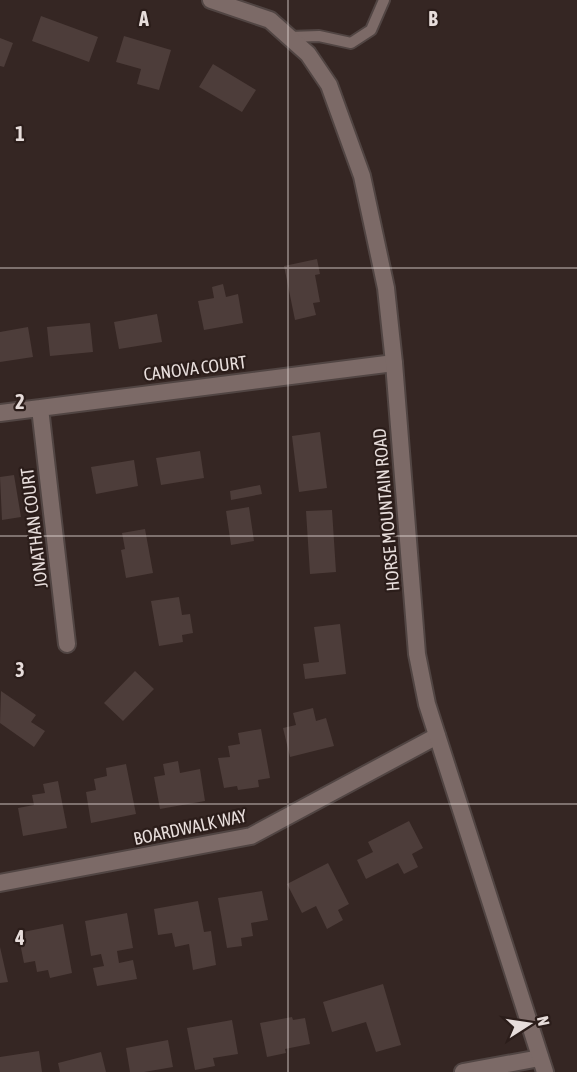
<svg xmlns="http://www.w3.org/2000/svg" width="577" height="1072" font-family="'Asap Condensed',sans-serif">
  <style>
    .building { fill: #4d3d3a }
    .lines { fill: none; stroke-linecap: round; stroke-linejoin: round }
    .service-casing { stroke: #514543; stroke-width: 14 }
    .minor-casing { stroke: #514543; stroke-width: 20 }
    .tertiary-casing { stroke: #514543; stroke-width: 20 }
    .service { stroke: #7c6a67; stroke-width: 10 }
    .minor { stroke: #7c6a67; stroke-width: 16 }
    .tertiary { stroke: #7c6a67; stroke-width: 16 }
    .grid { fill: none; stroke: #e7dddb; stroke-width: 1.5; stroke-opacity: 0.55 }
    .labels { text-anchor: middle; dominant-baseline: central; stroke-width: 4.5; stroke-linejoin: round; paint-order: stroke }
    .street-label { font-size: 18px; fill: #e7dddb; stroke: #2b1d1a }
    .grid-label { font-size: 20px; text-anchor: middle; font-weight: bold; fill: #e7dddb; stroke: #2b1d1a; stroke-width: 4.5; stroke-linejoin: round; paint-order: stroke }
  </style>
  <rect width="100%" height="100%" fill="#352623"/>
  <!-- building -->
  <path class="building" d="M41,16l57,21 -9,25 -57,-21z
    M124,36l47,14 -12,40 -22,-6 4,-15 -25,-7z
    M0,38l13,5 -9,24 -4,-1z
    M213,64l43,26 -14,22 -43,-25z
    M317,259l3,15 -5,1 5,27 -7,1 3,12 -21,5 -11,-54z
    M223,284l3,13 12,-3 5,29 -39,7 -6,-29 16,-3 -2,-11z
    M157,314l5,28 -43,7 -5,-27z
    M90,323l3,29 -43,4 -3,-29z
    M28,327l5,30 -33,5v-30z
    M320,432l7,56 -28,4 -7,-56z
    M200,451l4,27 -43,7 -5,-27z
    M134,460l4,26 -42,8 -5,-27z
    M14,475l7,42 -19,3 -2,-43z
    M260,485l2,9 -31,6 -1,-9z
    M249,507l5,34 -23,4 -5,-34z
    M332,510l4,62 -26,2 -4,-63z
    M145,529l8,44 -27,5 -5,-28 4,-1 -3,-16z
    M179,597l3,18 8,-1 3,19 -11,2 1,7 -24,4 -8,-45z
    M340,624l6,50 -41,5 -2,-15 16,-2 -5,-35z
    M135,671l19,18 -31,32 -19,-18z
    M1,691l35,24 -5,7 14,9 -11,16 -34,-24z
    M313,708l3,13 10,-3 8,28 -44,11 -7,-29 13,-3 -3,-12z
    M261,729l9,49 -12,2 1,7 -21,3 -1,-4 -13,2 -6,-30 12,-1 -2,-11 12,-2 -2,-11z
    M178,761l2,12 20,-4 5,32 -45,8 -6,-32 11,-2 -2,-11z
    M126,764l10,50 -45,9 -5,-31 10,-2 -2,-11 13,-3 -1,-8z
    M58,781l9,47 -44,8 -5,-28 16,-3 -2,-10 13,-2 -2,-9z
    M409,821l14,27 -11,6 6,13 -14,7 -6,-11 -32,16 -9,-19 16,-8 -5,-10z
    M328,863l21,41 -11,6 5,10 -16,9 -11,-23 -14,7 -15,-29z
    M262,891l6,29 -17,3 2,13 -12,2 1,8 -15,2 -9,-50z
    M198,901l6,31 7,-1 5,34 -23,5 -4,-26 -14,3 -3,-14 -14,2 -4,-26z
    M127,913l6,35 -16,3 2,12 14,-3 4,19 -40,7 -4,-18 11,-2 -3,-12 -10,2 -6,-35z
    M63,924l9,49 -22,5 -2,-8 -11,2 -2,-11 -11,2 -6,-30z
    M0,947l8,35 -8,1z
    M383,984l18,61 -25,7 -10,-30 -34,10 -9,-30z
    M292,1017l1,3 12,-2 5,26 -25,5 1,4 -19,4 -7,-34z
    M232,1020l6,34 -25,4 2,8 -20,4 -8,-42z
    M168,1040l5,27 -29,5h-14l-4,-24z
    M39,1051l3,21h-42v-15z
    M101,1052l5,20h-46l-2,-9z"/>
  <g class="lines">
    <defs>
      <path id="service" d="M289,37l30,-1 32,7 20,-13 13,-30"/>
      <path id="minor" d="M40,408l27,236
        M0,413l394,-50
        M0,883l251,-47 186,-100
        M463,1072l77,-14"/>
      <path id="tertiary" d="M211,0l59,20 38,34 21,31 33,91 24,112 8,75 23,291 10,50 118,368"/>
    </defs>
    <!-- service casing -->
    <use href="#service" class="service-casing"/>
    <!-- minor casing -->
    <use href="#minor" class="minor-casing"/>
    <!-- tertiary casing -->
    <use href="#tertiary" class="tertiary-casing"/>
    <!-- service -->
    <use href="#service" class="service"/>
    <!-- minor -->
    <use href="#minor" class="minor"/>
    <!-- tertiary -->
    <use href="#tertiary" class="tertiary"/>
  </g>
  <!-- grid -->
  <path class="grid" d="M288,0v1072M0,268h577M0,536h577M0,804h577"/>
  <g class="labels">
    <!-- street labels -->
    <g class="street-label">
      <text transform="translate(195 368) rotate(-7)">CANOVA COURT</text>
      <text transform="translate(386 510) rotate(-95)">HORSE MOUNTAIN ROAD</text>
      <text transform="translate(34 528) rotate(-97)">JONATHAN COURT</text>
      <text transform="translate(190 827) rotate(-12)">BOARDWALK WAY</text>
    </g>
  </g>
  <g class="grid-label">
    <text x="144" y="26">A</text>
    <text x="433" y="26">B</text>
    <text x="20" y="141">1</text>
    <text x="20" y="409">2</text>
    <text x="20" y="677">3</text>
    <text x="20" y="945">4</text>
  </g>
  <!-- north arrow -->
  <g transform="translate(529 1024) rotate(78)" stroke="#2b1d1a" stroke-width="4.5" paint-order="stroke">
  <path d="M0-4.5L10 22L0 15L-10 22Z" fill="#e7dddb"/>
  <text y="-9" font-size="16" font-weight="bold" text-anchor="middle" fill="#e7dddb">N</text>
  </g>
</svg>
